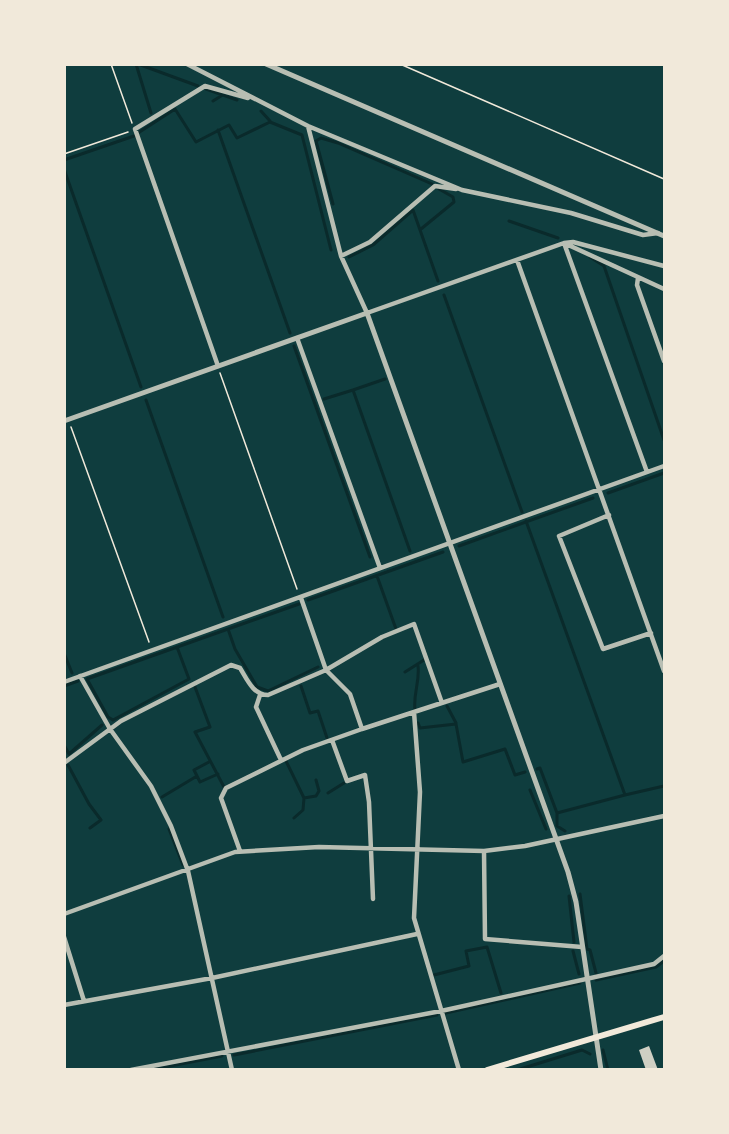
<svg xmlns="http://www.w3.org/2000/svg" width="729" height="1134" font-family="'Exo 2',sans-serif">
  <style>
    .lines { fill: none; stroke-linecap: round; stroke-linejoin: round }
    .stream { stroke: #0a2a2b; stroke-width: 3 }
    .building { fill: #cfcfc3 }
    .path { stroke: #f1e9da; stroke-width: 1.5 }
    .minor { stroke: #b8beb3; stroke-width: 4.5 }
    .tertiary { stroke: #b8beb3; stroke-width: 5 }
    .secondary { stroke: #f1e9da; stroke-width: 6 }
  </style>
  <rect width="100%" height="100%" fill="#0f3d3e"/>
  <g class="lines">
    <!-- stream -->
    <path class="stream" d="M136,64l15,49
      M138,64l60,22
      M206,89l31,11
      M213,101l8,-5
      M261,111l9,10
      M218,130l72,203
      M138,133l37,-24 21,33 33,-17 8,13 33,-16 32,13 29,115
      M64,160l70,-24
      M64,169l77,218
      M333,204l-17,-63 5,-3 17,5 94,41
      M509,221l49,17
      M421,229l33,-27 -1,-5 -14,-8
      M349,257l24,-12 40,-35 25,71
      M590,257l14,9 60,174
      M444,295l78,217
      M294,346l76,211
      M353,390l32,-11
      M324,399l29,-9 57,161
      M146,400l77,217
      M608,493l56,-20
      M526,521l99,274 -68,18
      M459,546l134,-48
      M377,576l19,53
      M308,600l135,-48
      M228,629l7,20 22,38 11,4 50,-24
      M64,653l8,20
      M405,672l19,-12
      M64,686l14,-5
      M301,686l9,27 8,-2 9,27
      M195,687l15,40 -15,5 29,55
      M447,706l9,17
      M415,710c-2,-17 5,-28 3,-44
      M113,720l-5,-3 -21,-38 212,-75
      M113,720l76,-41 -12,-32
      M418,723l2,5 36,-4 7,38 42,-13 10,26 10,-3
      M64,745l5,9 33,-29
      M286,761l18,37 -1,12 -9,8
      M68,765l21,39 12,16 -11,8
      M537,769l3,-1 17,45v13l8,5
      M197,776l3,6 18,-8
      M530,790l16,39
      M328,793l16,-10
      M625,795l39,-9
      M162,797l35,-21 -3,-6 15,-8
      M304,798l12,-2 3,-5 -3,-11
      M169,829l14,36
      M580,894l7,55 3,1 6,23
      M569,896l5,46
      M573,951l6,23
      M434,975l35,-9 -3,-15 21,-4 14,46
      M596,980l60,-13 8,-6
      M446,1013l134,-30
      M603,1050l5,20
      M234,1055l203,-40
      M150,1070l72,-14
      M517,1070l65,-20 8,4"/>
  </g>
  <!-- building -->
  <path class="building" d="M649,1046l9,24h-12l-7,-20z"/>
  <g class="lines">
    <!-- path -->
    <path class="path" d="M111,64l21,59
      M400,64l264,115
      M64,154l64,-22
      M220,373l77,216
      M71,427l78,215"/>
    <!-- minor -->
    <path class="minor" d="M187,64l121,62 154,64 109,23 72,22 15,-2
      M308,126l33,130 26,57 197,-70 100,46
      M341,256l29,-14 65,-56 21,3
      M517,260l147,411
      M638,278l-1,7 27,76
      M297,338l83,230
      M218,366l-83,-237 70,-43 43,12
      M647,472l-83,-229 9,-1 91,24
      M609,515l-50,21 44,113 48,-16
      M80,676l30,53 41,57 20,40 17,45 44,199
      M64,682l600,-216
      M260,695l-4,12 25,53
      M414,712l-52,17 -12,-35 -24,-24 56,-33 32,-13 28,79
      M332,740l15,41 18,-6 4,27 4,97
      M64,763l57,-42 110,-56 9,3c7,11 13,27 28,27l58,-25 -25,-72
      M240,851l-19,-53 5,-10 77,-38 59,-21
      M484,851l1,88 97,8
      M64,914l171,-62 84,-5 165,4 41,-5 139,-30
      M64,937l20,64
      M64,1005l148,-27 205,-44
      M131,1070l310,-59 213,-47 10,-8
      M459,1070l-45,-152 6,-126 -6,-80 86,-28"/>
    <!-- tertiary -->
    <path class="tertiary" d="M266,64l398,172
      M64,421l303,-108 201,559 8,30 25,168"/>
    <!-- secondary -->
    <path class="secondary" d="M487,1070l177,-53"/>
  </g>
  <!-- border -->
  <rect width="729" height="1134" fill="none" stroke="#f1e9da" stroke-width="132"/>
</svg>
